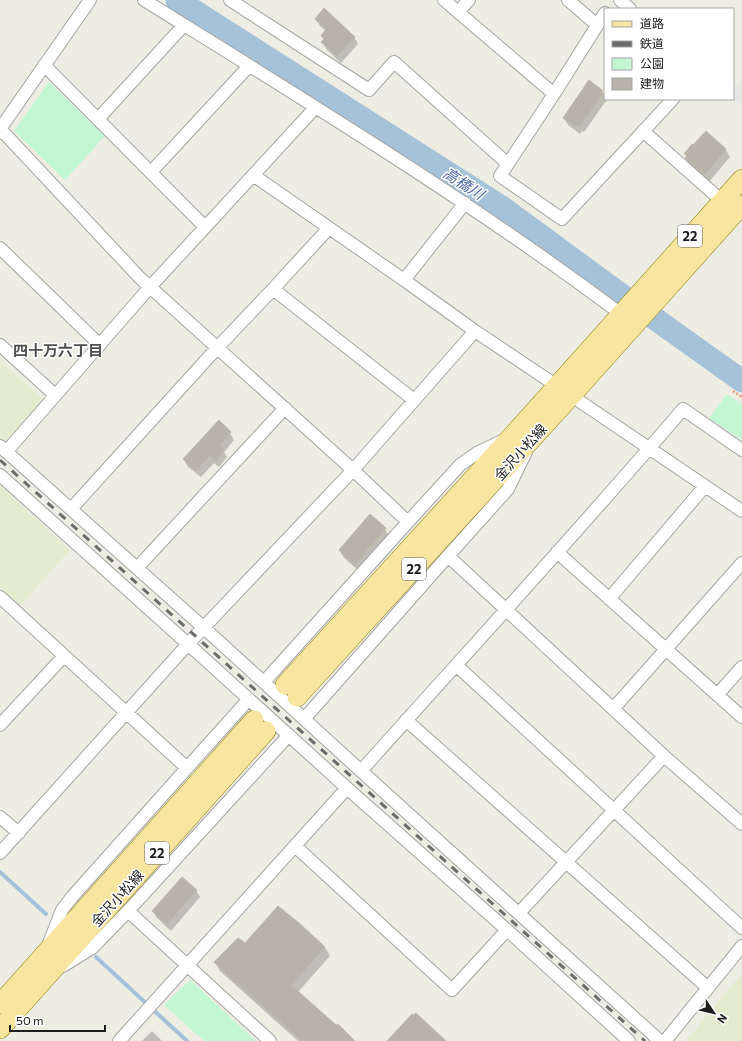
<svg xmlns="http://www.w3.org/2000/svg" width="742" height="1041" font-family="Commissioner,'Noto Sans JP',sans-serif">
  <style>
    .farmland { fill: #e4ecd0 }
    .park { fill: #c3f6d2 }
    .parking { fill: #e5e5e5 }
    .shadow { fill: #0003 }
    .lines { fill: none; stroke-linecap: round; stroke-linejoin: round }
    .stream { stroke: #a6c2d9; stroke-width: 4 }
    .river { stroke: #a6c2d9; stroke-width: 23 }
    .building { fill: #b7b3aa; stroke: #bfb7a7 }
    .primary-tunnel { stroke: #c4c3bc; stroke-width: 19; stroke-dasharray: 19 10; stroke-linecap: butt }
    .street-casing { stroke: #a4a4a4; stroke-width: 14 }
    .primary-casing { stroke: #8f8108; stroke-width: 20 }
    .path { stroke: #f29b71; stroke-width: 2.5; stroke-dasharray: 2 2; stroke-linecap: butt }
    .street { stroke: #fff; stroke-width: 12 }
    .primary { stroke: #f7e5a0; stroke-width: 19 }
    .rail { stroke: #6b6b6b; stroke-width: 3; stroke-dasharray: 8 8; stroke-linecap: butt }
    .labels { text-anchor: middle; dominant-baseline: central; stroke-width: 3; stroke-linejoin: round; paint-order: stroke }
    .shield { fill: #fff; stroke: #616161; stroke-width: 1 }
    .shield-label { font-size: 13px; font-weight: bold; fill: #1d1d1d }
    .street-label { font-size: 14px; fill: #1d1d1d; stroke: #fff }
    .water-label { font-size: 15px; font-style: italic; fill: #4f67a8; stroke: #fff }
    .neighbourhood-label { font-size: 15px; font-weight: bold; fill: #505050; stroke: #fff }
  </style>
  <rect width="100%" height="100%" fill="#eeede4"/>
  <!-- farmland -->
  <path class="farmland" d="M0,361l44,39 -41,45 -3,-3z
    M0,486l70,64 -50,56 -20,-18z
    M742,973v68h-56z"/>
  <!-- park -->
  <path class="park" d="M49,82l56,54 -40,44 -51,-49z
    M727,394l15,10v36l-33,-22z
    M190,980l66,61h-52l-40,-36z"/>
  <!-- parking -->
  <path class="parking" d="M742,80v26l-9,-9v-7z"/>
  <!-- shadow -->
  <path class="shadow" d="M316,19l38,18 4,7 -17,19 -14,-13 -4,-7 1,-3 -2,-4 4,-5 -6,-5z
    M602,90l3,6v3l1,2 -22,31 -2,-1 -2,3 -12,-9 -4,-7z
    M706,133l20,17 4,7 -21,25 -19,-17 -4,-7 1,-1 -2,-3z
    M230,433l4,7 -10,12 3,5 -8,10 -5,-4 -13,14 -13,-10 -4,-7z
    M385,529l4,7 -30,35 -15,-13 -4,-7z
    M196,890l4,7 -29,34 -14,-13 -4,-7z
    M298,924l27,23 5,9 -32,36 56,49h-56l-78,-70 -5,-9 30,-18z
    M152,1031l10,10h-20z"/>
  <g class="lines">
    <!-- stream -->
    <path class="stream" d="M0,872l46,42
      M96,957l91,84"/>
    <!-- river -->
    <path class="river" d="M177,0l326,208 113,83 126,90"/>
  </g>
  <!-- building -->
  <path class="building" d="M324,8l31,29 -18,19 -16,-14 3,-3 -3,-3 5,-7 -11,-10z
    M589,80l13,10 -1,2 2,1 -23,33 -2,-1 -2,2 -13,-9z
    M706,131l20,18 -22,26 -19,-17 2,-2 -3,-2 8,-10 1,1z
    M219,420l12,12 -11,13 4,5 -9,11 -6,-5 -13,15 -13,-12z
    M370,514l16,14 -31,36 -16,-14z
    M182,877l15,13 -30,34 -15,-13z
    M278,906l21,17 26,24 -34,38 45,40 2,-1 17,17h-53l-88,-79 24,-24 7,5z
    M416,1013l30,28h-59l25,-27 1,1z"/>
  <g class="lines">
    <!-- primary-tunnel -->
    <path class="primary-tunnel" d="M254,720l31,-35
      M266,731l31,-34"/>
    <defs>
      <path id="street" d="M144,0c162,101 325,200 477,314
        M230,0l139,90 25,-28 114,102
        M444,0l110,94
        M568,0l29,25
        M620,0l10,9
        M458,12l11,-12
        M605,13l-51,81 -54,82 62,43 111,-120
        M44,65l161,162
        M98,119l86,-94
        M0,129l90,-129
        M0,131l6,4 134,143 213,192 -165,174 159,144 160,142 122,111
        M643,131l79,70
        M151,172l98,-106
        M253,175l151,105
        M465,203l-61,77 71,51 -122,139 55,52 52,-57 17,-12 25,-12
        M0,248l100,97
        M273,289l141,111
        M475,331l82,55 185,125
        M0,345l55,50
        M0,446l203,181 158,144 299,270
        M6,452l144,-165 165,-179
        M0,475l188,169 -188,209
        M71,509l146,-161 56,-59 56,-61
        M557,552l185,165
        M448,556l60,-67 18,-37
        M137,568l148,-160
        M0,597l187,171 62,-69
        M609,599l96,-113
        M456,665l286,263
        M264,682l144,-160
        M717,695l25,-28
        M613,709l129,-146
        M304,719l144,-163 216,200 78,68
        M406,720l302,268
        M0,725l64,-69
        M361,771c107,-120 217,-239 322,-362l59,41
        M0,817l19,16
        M295,846l157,144 55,-60
        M128,911l161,-176
        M519,913l145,-157
        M49,943l13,-33 10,-13 115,-129
        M63,966l29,-18 36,-37 142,130
        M119,1041l228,-253
        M665,1041l77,-95"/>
      <path id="primary" d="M285,685l227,-249 230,-257
        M297,697l274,-301 171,-191
        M0,1004l254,-284
        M0,1029l266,-298"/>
    </defs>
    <!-- street casing -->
    <use href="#street" class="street-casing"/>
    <!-- primary casing -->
    <use href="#primary" class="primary-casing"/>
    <!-- path -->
    <path class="path" d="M733,391l9,6"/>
    <!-- street -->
    <use href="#street" class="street"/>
    <!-- primary -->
    <use href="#primary" class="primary"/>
    <!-- rail -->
    <path class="rail" d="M0,460l645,581"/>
  </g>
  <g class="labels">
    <!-- shield labels -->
    <g class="shield">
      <rect x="678" y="225" width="24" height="22" rx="3"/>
      <rect x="402" y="558" width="24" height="22" rx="3"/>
      <rect x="145" y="842" width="24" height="22" rx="3"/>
    </g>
    <g class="shield-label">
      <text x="690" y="236">22</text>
      <text x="414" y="569">22</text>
      <text x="157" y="853">22</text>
    </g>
    <!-- street labels -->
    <g class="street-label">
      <text transform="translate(520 452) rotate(-48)">金沢小松線</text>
      <text transform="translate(117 898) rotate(-48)">金沢小松線</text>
    </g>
    <!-- water labels -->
    <g class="water-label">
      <text transform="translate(464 183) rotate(33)">高橋川</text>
    </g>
    <!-- neighbourhood labels -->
    <g class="neighbourhood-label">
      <text x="58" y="350">四十万六丁目</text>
    </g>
  </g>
  <!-- legend -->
  <rect x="604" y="8" width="130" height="92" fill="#ffffff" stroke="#a5a5a5"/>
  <rect x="612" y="21" width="20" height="6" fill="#f7e5a0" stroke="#a5a5a5"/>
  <text x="640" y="28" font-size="12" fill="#1d1d1d">道路</text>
  <rect x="612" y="41" width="20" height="6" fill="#6b6b6b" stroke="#a5a5a5"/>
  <text x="640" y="48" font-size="12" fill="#1d1d1d">鉄道</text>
  <rect x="612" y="58" width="20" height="12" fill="#c3f6d2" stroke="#a5a5a5"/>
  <text x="640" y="68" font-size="12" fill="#1d1d1d">公園</text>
  <rect x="612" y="78" width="20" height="12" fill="#b7b3aa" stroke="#a5a5a5"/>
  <text x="640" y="88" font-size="12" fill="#1d1d1d">建物</text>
  <!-- north arrow -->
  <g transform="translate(714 1013) rotate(125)" stroke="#ffffff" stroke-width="3" paint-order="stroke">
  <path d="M0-3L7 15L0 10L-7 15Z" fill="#1d1d1d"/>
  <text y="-6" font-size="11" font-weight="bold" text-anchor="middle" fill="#1d1d1d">N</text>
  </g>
  <!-- scale -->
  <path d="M10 1025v6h95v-6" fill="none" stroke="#1d1d1d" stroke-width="2"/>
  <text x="16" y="1025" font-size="12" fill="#1d1d1d" stroke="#ffffff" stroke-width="3" paint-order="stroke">50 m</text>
</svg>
